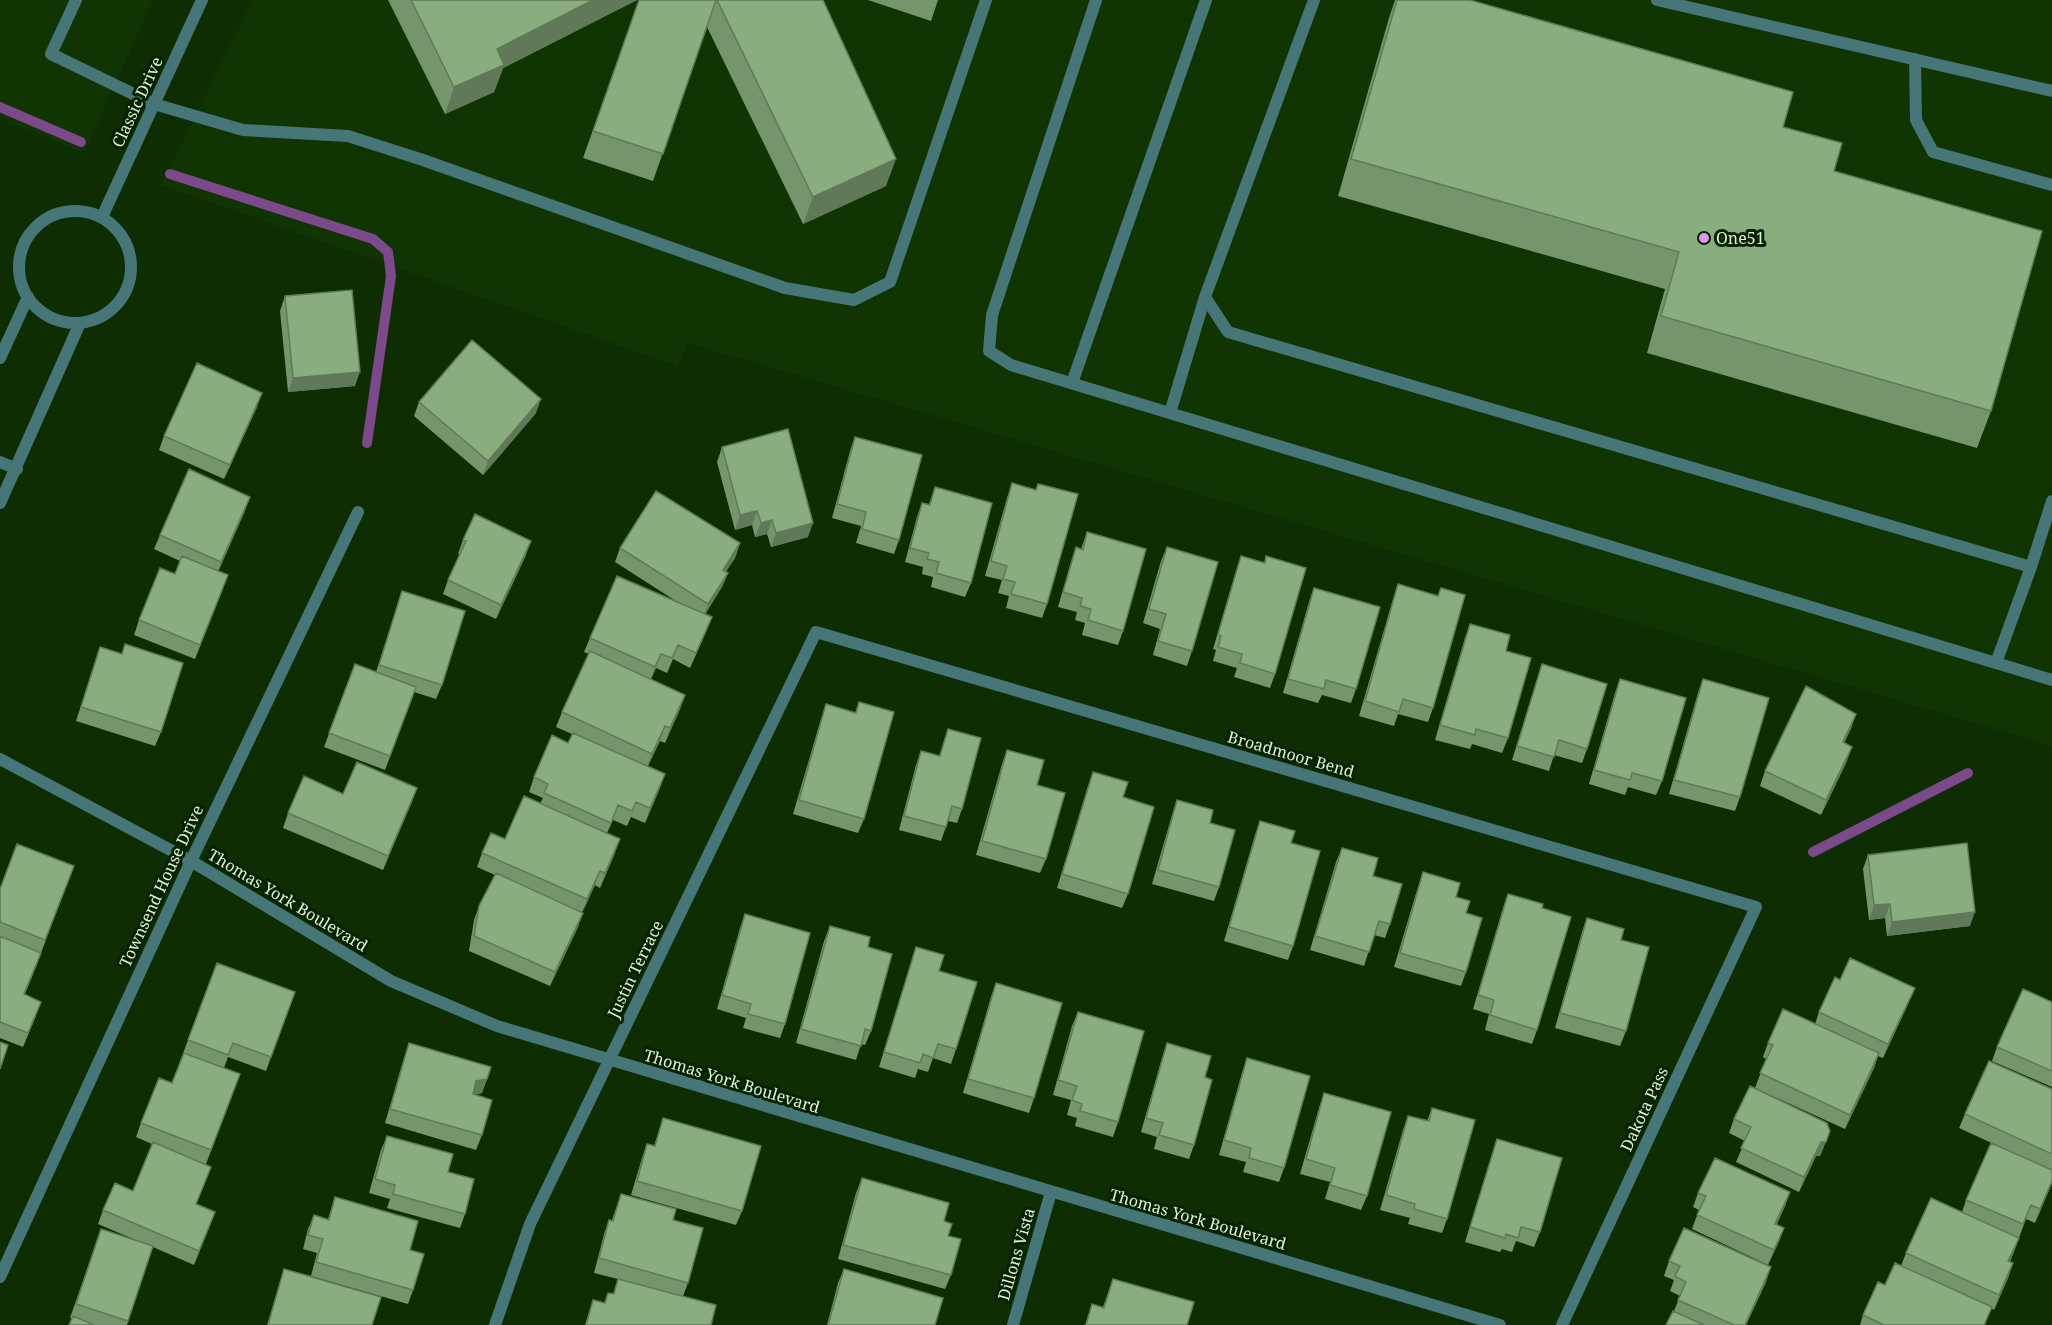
<svg xmlns="http://www.w3.org/2000/svg" width="2052" height="1325" font-family="'Noto Serif',serif">
  <style>
    .built { fill: #103402 }
    .lines { fill: none; stroke-linecap: round; stroke-linejoin: round }
    .stream { stroke: #7c498a; stroke-width: 10 }
    .lane { stroke: #467677; stroke-width: 12 }
    .street { stroke: #467677; stroke-width: 12 }
    .wall { fill: #76956c }
    .shaded-wall { fill: #607958 }
    .building { fill: #89ad7e; stroke: #607958; stroke-width: 1.5 }
    .poi-dot { fill: #de98f2; stroke: #052300; stroke-width: 2 }
    .labels { text-anchor: middle; dominant-baseline: central; stroke-width: 6; stroke-linejoin: round; paint-order: stroke }
    .street-label { font-size: 16px; fill: #ddf0d8; stroke: #052300 }
    .poi-label { font-size: 16px; fill: #ddf0d8; stroke: #052300; text-anchor: start }
  </style>
  <rect width="100%" height="100%" fill="#0f2d03"/>
  <!-- built -->
  <path class="built" d="M0,0h153l-69,153 -84,-35z
    M253,0h1799v746l-1364,-403 -11,23 -516,-181z"/>
  <g class="lines">
    <!-- stream -->
    <path class="stream" d="M0,107l81,35
      M170,174l203,65 15,13 3,24 -24,167
      M1813,852l155,-79"/>
    <!-- lane -->
    <path class="lane" d="M76,0l-25,54 103,50 89,26 105,6 75,24 362,128 69,12 36,-18 96,-282
      M1096,0l-104,315 -3,36 22,14 1041,315
      M1314,0l-109,297 23,35 803,235 21,-66
      M1657,0l395,91
      M1915,59l1,61 17,32 119,33
      M1072,383l134,-383
      M1170,413l35,-116
      M0,462l17,7
      M1996,663l35,-96"/>
    <!-- street -->
    <path class="street" d="M19 267a56 56 0 1 1 112 0a56 56 0 1 1-112 0Z
      M102,217l100,-217
      M0,358l28,-61
      M0,503l80,-180
      M0,759l191,102 200,120 106,45 1003,299
      M0,1277l191,-416 167,-349
      M495,1325l35,-101 286,-592 940,275 -194,418
      M1013,1325l38,-133"/>
  </g>
  <!-- wall -->
  <path class="wall" d="M388,0h249l-134,68 -9,24 -49,22z
    M639,0h184l63,186 -83,38 -96,-197 -54,154 -70,-23z
    M868,0h70l-7,21z
    M1395,0h75l313,127 51,44 157,240 -14,37 -330,-95 18,-64 -327,-93 51,-178z
    M285,296l70,90 -67,6 -8,-81z
    M419,402l117,11 -53,62 -69,-59z
    M257,407l-33,72 -65,-29 5,-14z
    M855,437l44,103 -5,14 -38,-11 5,-17 -29,-8 18,-67z
    M722,447l86,90 -37,10 -4,-13 -12,3 -3,-12 -17,5 -18,-68z
    M1012,483l24,7 2,-6 9,120 -5,14 -36,-10 3,-12 -11,-3 4,-13 -17,-4 22,-78z
    M935,487l36,96 -6,14 -34,-10 2,-10 -11,-3 1,-7 -18,-5 12,-45 5,-14 7,1z
    M245,511l-27,60 5,18 -28,70 -61,-24 5,-15 36,-46 5,-13 -26,-12 6,-14z
    M1087,532l36,99 -5,14 -36,-10 3,-12 -10,-3 2,-8 -19,-5 13,-45 5,-15 5,2z
    M463,540l63,15 -30,64 -53,-25 5,-14 12,-25 -2,-1z
    M740,543l-5,15 -9,13 2,2 -6,14 -17,27 1,18 -16,36 -17,-9 -6,14 -11,-5 -5,11 34,16 -5,14 -15,34 -5,-2 -12,25 17,8 -5,14 -15,35 -14,-6 -4,9 -14,-6 -6,13 8,20 -15,35 -5,-3 -13,27 -4,15 -28,59 -81,-35 5,-31 5,-14 16,-31 -18,-8 5,-14 23,-14 35,-35 3,-6 -14,-6 5,-15 34,-34 4,-9 -16,-7 6,-15 27,-58 -5,-2 6,-14 89,-35 -64,-41 5,-14z
    M1167,547l25,104 -5,15 -34,-11 7,-26 -17,-6 18,-62z
    M1241,556l23,7 2,-7 9,118 -5,14 -36,-11 3,-9 -24,-7 3,-11 -3,-1 23,-78z
    M1398,584l35,124 -5,14 -30,-8 -4,12 -35,-10 34,-117z
    M1314,588l42,101 -5,14 -29,-8 -4,8 -35,-10 26,-91z
    M402,591l40,94 -6,14 -22,-7 -29,78 -61,-23 31,-83 21,8z
    M1470,624l36,27 2,87 -6,15 -30,-9 -2,5 -35,-9 30,-102z
    M100,647l61,85 -6,14 -79,-25z
    M1542,664l45,85 -5,14 -28,-8 -5,16 -37,-11z
    M1620,679l42,102 -6,14 -28,-8 -3,8 -36,-11 26,-91z
    M1703,679l37,118 -5,14 -66,-17 29,-101z
    M859,702l5,117 -6,14 -65,-19 28,-95 5,-15 29,9z
    M1856,714l-12,29 3,18 -26,54 -61,-29 5,-15z
    M948,729l14,80 -5,14 -9,-2 -7,20 -42,-11 17,-65 5,-14 18,5z
    M1007,750l30,35 9,74 -6,14 -64,-18 26,-91z
    M1093,772l30,25 5,97 -6,14 -65,-20 31,-102z
    M417,788l-34,82 -100,-42 5,-15z
    M1177,800l33,23 9,64 -5,14 -62,-17 20,-69z
    M1260,821l31,22 2,103 -5,14 -64,-19 31,-106z
    M1342,848l31,28 17,48 -5,14 -11,-3 -10,31 -54,-16 26,-88z
    M1868,855l102,71 -83,10 -2,-18 -16,2 -6,-51z
    M74,866l-33,87 -5,14 -11,27 11,22 -13,31 -23,-9v-149z
    M1423,872l33,25 10,16v59l-5,14 -67,-19 24,-80z
    M1508,894l34,14 -5,122 -5,14 -47,-14 4,-16 -16,-5 30,-101z
    M745,914l40,110 -5,14 -37,-10 3,-10 -29,-9 23,-81z
    M1587,918l34,22 5,91 -6,15 -65,-18 27,-96z
    M830,926l38,21 3,84 -6,14 -4,-1 -5,16 -60,-17 28,-102z
    M916,947l23,24 17,78 -5,15 -18,-6 -5,14 -10,-3 -3,9 -36,-11z
    M1840,980l69,22 -26,56 -5,-2 -4,12 -29,61 -90,-41 11,-29 -3,-2 5,-14 47,-19 4,-12z
    M996,983l38,115 -5,15 -66,-20 28,-96z
    M295,992l-29,79 -38,-14 -4,11 16,6 -34,90 5,3 -15,37 19,8 -21,53 -41,-18 -26,78h-58l3,-7h-2l31,-89 37,12 -40,-17 5,-14 30,-19 19,-47 -16,-7 5,-14 31,-40 16,-43z
    M2052,1002v85l-60,-26 5,-14z
    M1078,1012l40,110 -5,15 -38,-11 2,-8 -10,-3 4,-15 -18,-5 19,-69z
    M409,1043l78,36 -5,14 -7,2 7,40 -6,15 -91,-27 19,-65z
    M1167,1043l38,34 -11,68 -5,14 -35,-10 3,-12 -16,-5 21,-74z
    M1247,1058l37,110 -5,14 -36,-10 3,-10 -27,-7 23,-82z
    M2052,1089v94l-17,40 -9,-4 -16,43 3,1 -5,15 -14,32 -3,-2 -6,17h-125l3,-10 22,-30 16,-19 5,-13 56,-41 4,-12 43,-49 -50,-23 6,-14z
    M1324,1093l43,103 -6,14 -36,-11 5,-17 -30,-8 19,-66z
    M1432,1108l15,111 -5,14 -34,-9 2,-6 -30,-8 23,-80 5,-14 19,5z
    M663,1118l79,93 -6,14 -105,-30 11,-37 5,-14 7,2z
    M1734,1119l96,12 -10,25h-4l-17,36 -63,-30 9,-21 -16,-8z
    M387,1136l61,36 17,42 -5,14 -73,-20 3,-9 -21,-6 12,-43z
    M1497,1139l43,93 -6,15 -18,-6 -4,11 -10,-3 -2,3 -35,-10z
    M862,1178l82,43 4,15 3,39 -6,14 -107,-30 18,-66z
    M1790,1192l-5,14 -8,18 7,4 -16,37 -76,-36 7,-19 -6,-3 5,-14z
    M621,1194l52,26 15,63 -5,13 28,29h-126l8,-25 11,3 4,-10 5,1 5,-15 -24,-6 10,-39 5,-14h3z
    M335,1197l75,53 3,40 -5,14 -97,-28 61,49h-105l17,-56 27,7 6,-23 -14,-4 5,-20 6,-14 14,4z
    M1669,1261l97,21 -20,43h-80l8,-14 6,-15 -10,-5 4,-11 -10,-4z
    M844,1269l91,56h-108l11,-42z
    M1113,1279l74,46h-102l7,-21 11,3z"/>
  <!-- shaded-wall -->
  <path class="shaded-wall" d="M593,0h44l-134,68 -9,24 -49,22 9,-27 43,-38z
    M896,159l-10,27 -83,38 10,-27z
    M360,372l-5,14 -67,6 5,-14z
    M262,393l-5,14 -33,72 6,-14z
    M541,399l-5,14 -53,62 5,-14z
    M250,497l-5,14 -29,66 5,-15z
    M757,511l-5,14 -17,5 5,-15z
    M772,520l-5,14 -12,3 6,-14z
    M813,523l-5,14 -37,10 5,-14z
    M531,541l-5,14 -30,64 5,-14z
    M740,543l-5,15 -17,26 5,-14z
    M728,573l-6,14 -19,31 5,-14z
    M712,617l-6,15 -16,36 6,-15z
    M661,654l-5,14 -6,13 5,-14z
    M685,695l-5,14 -15,34 5,-15z
    M1856,714l-5,15 -13,27 5,-14z
    M665,726l-5,15 -14,27 6,-14z
    M1852,747l-5,14 -26,54 5,-15z
    M665,774l-5,14 -15,35 5,-15z
    M417,788l-5,14 -29,68 5,-14z
    M618,805l-5,15 -8,17 6,-14z
    M620,839l-5,14 -15,35 5,-15z
    M600,871l-5,14 -13,29 5,-15z
    M1890,904l-5,14 -16,2 5,-15z
    M1975,912l-5,14 -83,10 5,-14z
    M583,913l-5,14 -28,59 5,-14z
    M1915,988l-6,14 -26,56 5,-14z
    M1879,1053l-5,15 -29,61 5,-14z
    M487,1079l-5,14 -11,2 5,-14z
    M1821,1142h5l-6,14h-4l-17,36 5,-15z
    M2052,1181v2l-17,40 5,-14z
    M1790,1192l-5,14 -15,32 5,-14z
    M215,1212l-5,14 -16,39 5,-14z
    M1784,1228l-5,14 -11,23 6,-15z
    M2019,1238l-5,14 -11,23 5,-14z
    M2013,1263l-5,15 -14,32 5,-15z
    M1771,1267l-5,15 -20,43h-1z"/>
  <!-- building -->
  <path class="building" d="M411,0h182l-96,49 7,16 -50,22z
    M639,0h77l-53,154 -70,-23z
    M717,0h106l73,159 -83,38z
    M1397,0h73l323,92 -10,35 59,16 -8,28 208,60 -51,180 -330,-95 18,-64 -328,-93z
    M352,290l8,82 -67,6 -8,-82z
    M472,340l69,59 -53,62 -69,-59z
    M197,363l65,30 -32,72 -66,-29z
    M788,429l25,94 -37,10 -4,-13 -11,3 -4,-12 -17,4 -18,-68z
    M855,437l67,18 -23,85 -37,-11 4,-17 -29,-8z
    M189,469l61,28 -29,65 -61,-27z
    M1012,483l24,7 2,-6 40,10 -31,110 -36,-10 4,-12 -12,-3 4,-13 -16,-5z
    M935,487l57,16 -21,80 -35,-10 3,-11 -12,-3 2,-6 -19,-5 12,-45 8,2z
    M656,491l84,52 -17,27 5,3 -20,31 -88,-56z
    M475,514l56,27 -30,64 -53,-25 18,-39 -3,-1z
    M1087,532l59,17 -23,82 -35,-11 3,-11 -11,-3 2,-8 -19,-6 13,-45 7,3z
    M1167,547l51,15 -26,89 -34,-10 8,-27 -17,-5z
    M182,556l46,19 -28,70 -61,-25 21,-52 15,6z
    M1241,556l24,7 1,-7 40,12 -31,106 -35,-11 2,-9 -24,-7 3,-11 -3,-2z
    M617,576l95,41 -16,36 -18,-8 -6,13 -11,-4 -6,13 -65,-29z
    M1398,584l40,12 3,-8 24,7 -32,113 -30,-9 -4,13 -34,-11z
    M1314,588l66,19 -24,82 -30,-9 -2,9 -36,-10z
    M402,591l63,20 -23,74 -63,-20z
    M1470,624l40,11 -4,16 25,7 -23,80 -32,-9 -1,6 -35,-10z
    M125,644l58,19 -22,69 -80,-25 19,-60 22,7z
    M590,651l95,44 -15,33 -5,-2 -13,28 -90,-42z
    M355,664l61,23 -26,69 -61,-23z
    M1542,664l65,20 -20,65 -28,-9 -5,17 -37,-11z
    M1620,679l66,19 -24,83 -30,-8 -2,7 -36,-10z
    M1703,679l66,19 -29,99 -66,-17z
    M1806,686l50,28 -13,28 9,5 -26,53 -61,-29z
    M859,702l35,10 -30,107 -65,-19 27,-96 30,9z
    M948,729l33,9 -19,71 -10,-3 -6,21 -42,-11 17,-65 19,5z
    M573,733l92,41 -15,34 -14,-6 -4,9 -14,-6 -7,18 -67,-30 4,-9 -14,-7 18,-42 16,8z
    M1007,750l37,10 -7,25 28,8 -19,66 -64,-18z
    M357,762l60,26 -29,68 -100,-43 16,-37 39,18z
    M1093,772l35,10 -5,15 31,10 -26,87 -66,-20z
    M524,796l96,43 -15,34 -5,-2 -13,28 -105,-46 9,-20 14,6z
    M1177,800l36,10 -3,13 25,7 -16,57 -61,-17z
    M1260,821l35,10 -4,12 29,8 -27,95 -64,-19z
    M1967,843l8,69 -83,10 -2,-18 -16,1 -6,-50z
    M17,844l57,22 -29,74 -45,-18v-33z
    M1342,848l36,10 -5,18 29,8 -12,40 -11,-3 -10,31 -54,-16z
    M1423,872l37,11 -4,14 14,4 -4,12 16,5 -16,54 -66,-19z
    M496,873l87,40 -28,59 -81,-36 5,-30z
    M1508,894l35,10 -1,4 29,9 -34,113 -47,-15 4,-15 -16,-5z
    M745,914l65,19 -25,91 -37,-10 3,-10 -29,-9z
    M1587,918l37,11 -3,11 28,7 -23,84 -66,-18z
    M830,926l40,11 -2,10 24,7 -21,77 -6,-2 -4,17 -60,-17z
    M0,936l41,17 -17,41 17,8 -13,31 -28,-11z
    M916,947l28,8 -5,16 38,11 -21,67 -18,-5 -5,14 -10,-4 -3,9 -36,-11z
    M1850,958l65,30 -27,56 -69,-32 16,-35 5,3z
    M217,963l78,29 -24,65 -38,-14 -5,12 -40,-15z
    M996,983l66,20 -28,95 -66,-19z
    M2023,989l29,13v69l-55,-24z
    M1783,1009l96,44 -29,62 -90,-42 13,-28 -5,-2z
    M1078,1012l66,19 -26,91 -38,-11 2,-7 -10,-4 5,-14 -19,-6z
    M0,1042l8,3 -8,24z
    M409,1043l82,24 -4,12 -11,2 -3,13 19,6 -10,35 -92,-26z
    M1167,1043l44,13 -6,21 7,3 -18,65 -35,-10 4,-12 -17,-5z
    M184,1053l56,21 -29,76 -70,-27 18,-45 13,5z
    M1247,1058l63,18 -26,92 -35,-10 2,-10 -27,-8z
    M1989,1061l63,28v65l-87,-40z
    M1750,1086l77,37 3,8 -4,11h-5l-17,35 -63,-29 10,-21 -17,-8z
    M1324,1093l67,19 -24,84 -37,-11 5,-17 -29,-9z
    M1432,1108l43,12 -28,99 -33,-10 1,-5 -29,-9 22,-79 21,5z
    M663,1118l98,28 -19,65 -105,-30 10,-37 8,2z
    M387,1136l66,18 -5,18 26,7 -9,35 -72,-20 2,-9 -20,-6z
    M1497,1139l65,19 -22,74 -19,-5 -3,11 -12,-4 -1,4 -35,-11z
    M153,1142l58,25 -15,37 19,8 -16,39 -96,-41 12,-27 18,8z
    M1991,1143l61,27v11l-12,28 -9,-4 -8,19 -57,-24z
    M1715,1158l75,34 -15,32 9,4 -10,22 -77,-35 9,-19 -8,-3z
    M862,1178l87,25 -5,18 8,3 -4,12 13,3 -10,36 -108,-30z
    M621,1194l55,15 -3,11 30,8 -15,55 -89,-25 10,-38 4,1z
    M335,1197l83,24 -8,29 14,4 -11,36 -97,-28 7,-23 -15,-4 6,-20 15,5z
    M1931,1198l88,40 -11,23 5,2 -14,32 -93,-42z
    M1684,1228l87,39 -26,58h-11l-56,-25 8,-18 -11,-6 5,-10 -11,-5z
    M101,1229l52,17 -25,75 -52,-17z
    M1895,1263l97,44 -8,18h-100l-21,-10 15,-33 7,3z
    M284,1269l97,28 -9,28h-104z
    M844,1269l99,29 -8,27h-107z
    M618,1279l98,26 -5,20h-125l7,-25 12,3 3,-10 6,1z
    M1113,1279l81,23 -7,23h-101l6,-21 12,4z
    M1673,1311l31,14h-38z
    M73,1316l21,9h-25z"/>
  <!-- markers -->
  <circle class="poi-dot" cx="1704" cy="238" r="6"/>
  <g class="labels">
    <!-- street labels -->
    <g class="street-label">
      <text transform="translate(137 102) rotate(-65)">Classic Drive</text>
      <text transform="translate(1291 754) rotate(16)">Broadmoor Bend</text>
      <text transform="translate(161 886) rotate(-65)">Townsend House Drive</text>
      <text transform="translate(288 900) rotate(31)">Thomas York Boulevard</text>
      <text transform="translate(635 969) rotate(-64)">Justin Terrace</text>
      <text transform="translate(732 1081) rotate(17)">Thomas York Boulevard</text>
      <text transform="translate(1644 1109) rotate(-65)">Dakota Pass</text>
      <text transform="translate(1198 1219) rotate(16)">Thomas York Boulevard</text>
      <text transform="translate(1016 1254) rotate(-74)">Dillons Vista</text>
    </g>
    <!-- poi labels -->
    <g class="poi-label">
      <text x="1716" y="238">One51</text>
    </g>
  </g>
</svg>
